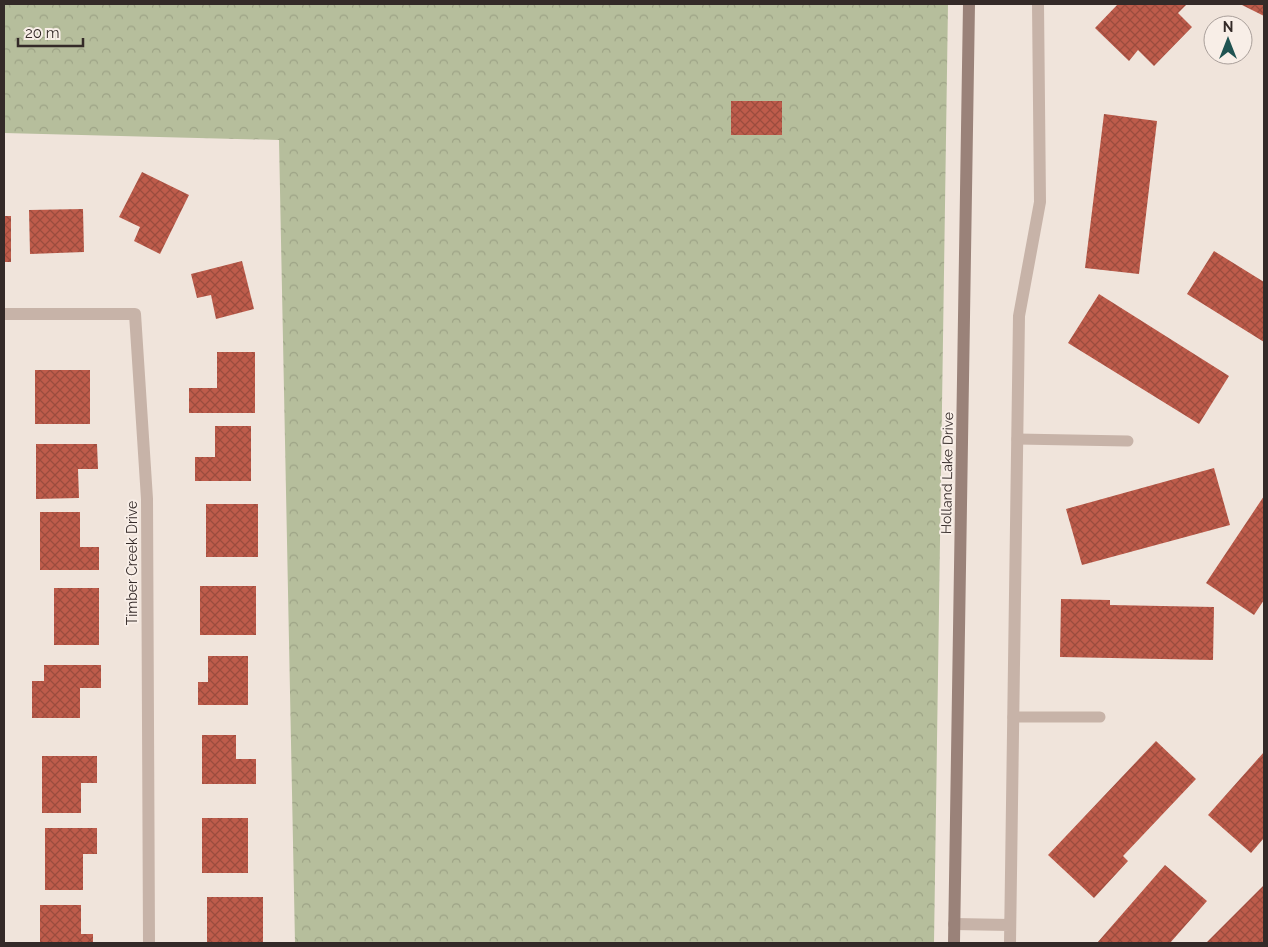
<svg xmlns="http://www.w3.org/2000/svg" width="1268" height="947" font-family="Raleway,sans-serif">
  <style>
    .forest { fill: url(#forest-crowns) }
    .building { fill: url(#building-cross-hatch) }
    .lines { fill: none; stroke-linecap: round; stroke-linejoin: round }
    .lane { stroke: #c7b3a8; stroke-width: 11 }
    .street { stroke: #c7b3a8; stroke-width: 12 }
    .secondary { stroke: #9a8279; stroke-width: 12 }
    .labels { text-anchor: middle; dominant-baseline: central; stroke-width: 4; stroke-linejoin: round; paint-order: stroke }
    .street-label { font-size: 14px; fill: #342a28; stroke: #f8eee7 }
  </style>
  <defs>
    <pattern id="forest-crowns" width="20" height="18" patternUnits="userSpaceOnUse" patternTransform="scale(1.25)"><rect width="20" height="18" fill="#b6be9c"/><path d="M2 6a3 3 0 1 1 6 0M12 15a3 3 0 1 1 6 0" fill="none" stroke="#9da386"/></pattern>
    <pattern id="building-cross-hatch" width="8" height="8" patternUnits="userSpaceOnUse" patternTransform="scale(1.25)"><rect width="8" height="8" fill="#be5c4b"/><path d="M0 0l8 8M0 8l8-8" fill="none" stroke="#9b4c3e"/></pattern>
  </defs>
  <rect width="100%" height="100%" fill="#f0e4db"/>
  <!-- forest -->
  <path class="forest" d="M4,4h944l-14,939h-639l-16,-803 -275,-7z"/>
  <!-- building -->
  <path class="building" d="M1118,4h69l-9,9 14,14 -38,39 -16,-16 -9,11 -34,-33z
    M1240,4h24v12z
    M731,101h51v34h-51z
    M1104,114l53,7 -18,153 -54,-6z
    M142,172l47,23 -29,59 -26,-13 6,-14 -21,-10z
    M83,209l1,43 -54,2 -1,-44z
    M4,216h7v46h-7z
    M1214,251l50,31v60l-77,-48z
    M242,261l12,48 -38,10 -5,-24 -14,3 -6,-24z
    M1099,294l130,82 -30,48 -131,-81z
    M217,352h38v61h-66v-25h28z
    M35,370h55v54h-55z
    M215,426h36v55h-56v-24h20z
    M36,444h61l1,25h-20l1,29 -43,1z
    M1214,468l16,57 -148,40 -16,-56z
    M1264,496v104l-10,15 -48,-32z
    M206,504h52v53h-52z
    M40,512h40v35h19v23h-59z
    M200,586h56v49h-56z
    M54,588h45v57h-45z
    M1061,599l49,1v5l104,2 -1,53 -153,-3z
    M208,656h40v49h-50v-23h10z
    M44,665h57v23h-21v30h-48v-37h12z
    M202,735h34v24h20v25h-54z
    M1156,741l40,38 -73,77 5,5 -34,37 -46,-43z
    M1264,752v86l-13,15 -43,-38z
    M42,756h55v27h-16v30h-39z
    M202,818h46v55h-46z
    M45,828h52v26h-14v36h-38z
    M1165,865l42,36 -37,42h-73z
    M1264,885v58h-56l-1,-1z
    M207,897h56v46h-56z
    M40,905h41v29h12v9h-53z"/>
  <g class="lines">
    <!-- lane -->
    <path class="lane" d="M1017,439l111,2
      M1013,717h87"/>
    <!-- street -->
    <path class="street" d="M4,314h131l12,185 2,444
      M954,924l56,1
      M1010,943l9,-627 21,-114 -2,-198"/>
    <!-- secondary -->
    <path class="secondary" d="M954,943l15,-939"/>
  </g>
  <g class="labels">
    <!-- street labels -->
    <g class="street-label">
      <text transform="translate(947 473) rotate(-89)">Holland Lake Drive</text>
      <text transform="translate(132 563) rotate(-90)">Timber Creek Drive</text>
    </g>
  </g>
  <!-- border -->
  <rect width="1268" height="947" fill="none" stroke="#342a28" stroke-width="10"/>
  <!-- north arrow -->
  <g transform="translate(1228 40)"><circle r="24" fill="#f8eee7" stroke="#aaa09b"/>
  <path d="M0-4L9 19L0 12L-9 19Z" fill="#205351"/>
  <text y="-8" font-size="14" font-weight="bold" text-anchor="middle" fill="#342a28">N</text>
  </g>
  <!-- scale -->
  <path d="M18 38v8h65v-8" fill="none" stroke="#342a28" stroke-width="2.5"/>
  <text x="25" y="38" font-size="15" fill="#342a28" stroke="#f8eee7" stroke-width="4" paint-order="stroke">20 m</text>
</svg>
